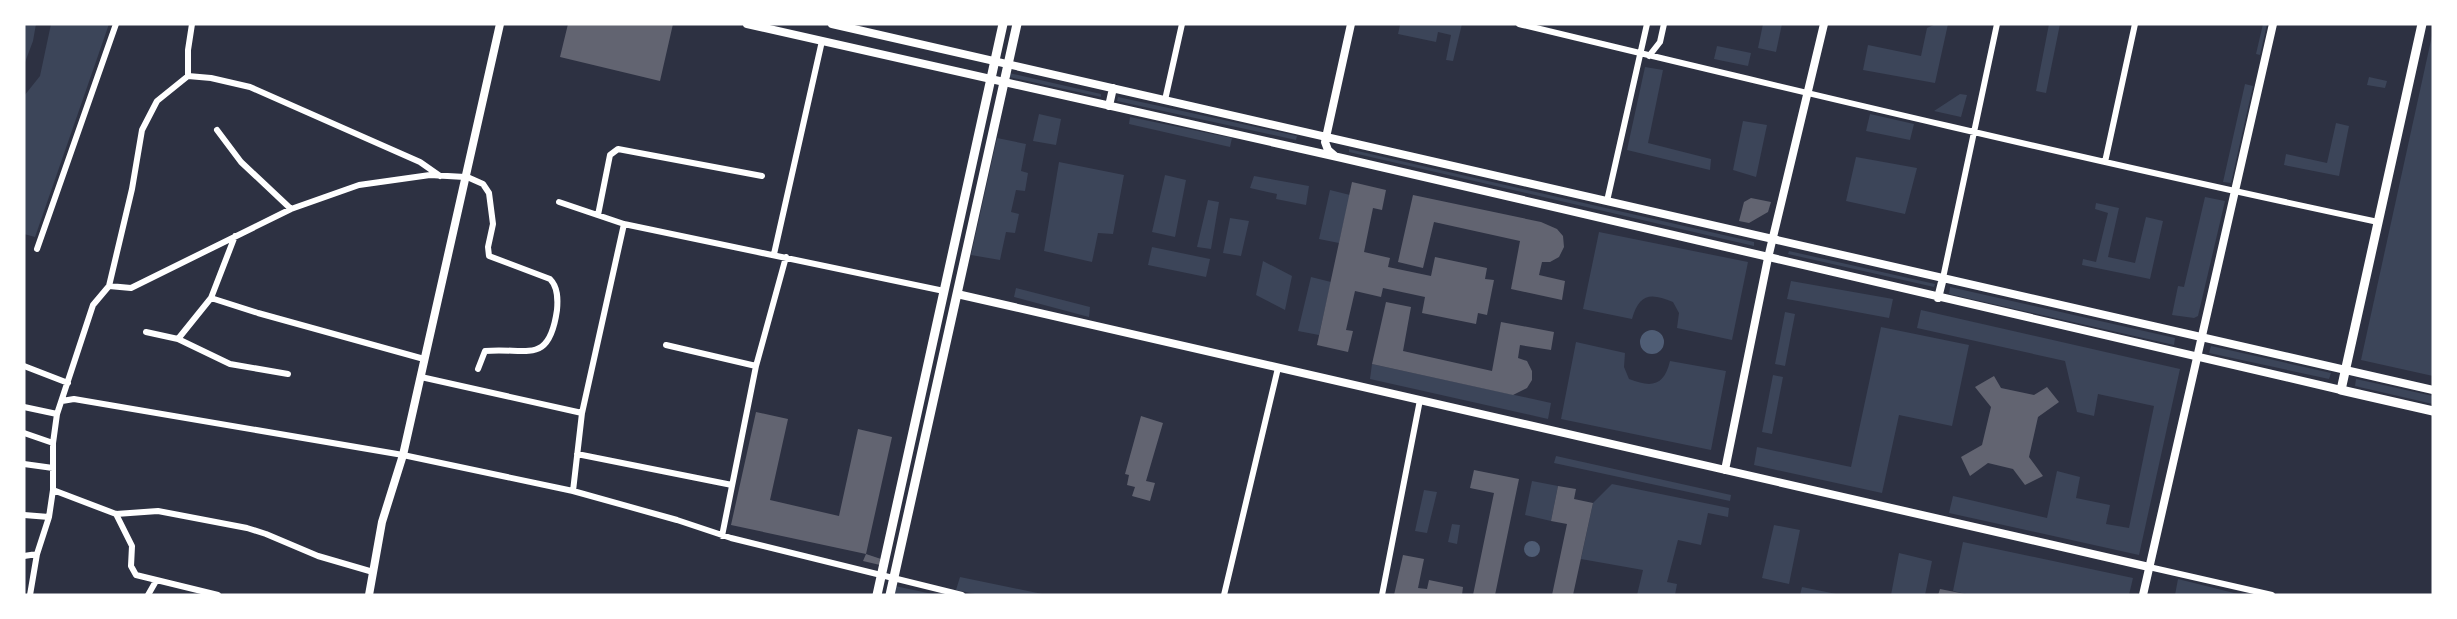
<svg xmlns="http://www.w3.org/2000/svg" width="2457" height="619" font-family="'Fira Sans Condensed',sans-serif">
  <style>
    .green { fill: #3c4559 }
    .water { fill: #4f5d75 }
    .building { fill: #626471 }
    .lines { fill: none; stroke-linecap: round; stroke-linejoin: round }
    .minor { stroke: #fff; stroke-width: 6 }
    .tertiary { stroke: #fff; stroke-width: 8 }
    .secondary { stroke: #fff; stroke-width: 8 }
    .primary { stroke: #fff; stroke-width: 9 }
  </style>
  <rect width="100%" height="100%" fill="#2d3142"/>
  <!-- green -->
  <path class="green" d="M24,24h12l-3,17 -9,24z
    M51,24h58l-74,213 -11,-3v-138l16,-20z
    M1394,24h68l-9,37 -7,-1 5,-25 -13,-3 -2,10 -38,-8 2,-9z
    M1763,24h19l-6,28 -18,-4z
    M1936,24h12l-13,59 -72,-13 5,-25 53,11 6,-28z
    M2049,24h11l-14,69 -10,-2z
    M2263,24h4l-7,31 -4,-1z
    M2433,31v345l-72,-16z
    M1717,46l34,7 -3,13 -34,-7z
    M1645,67l18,3 -15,73 63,16 -1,11 -83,-20z
    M1009,73l92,21v3l-92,-20z
    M2369,77l18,4 -2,7 -18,-3z
    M2245,84l8,2 -22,97 -8,-1z
    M1960,94l7,1 -6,22 -27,-6z
    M1118,97l179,39 -1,4 -179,-39z
    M1039,114l22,5 -5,26 -23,-4z
    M1870,114l44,10 -4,16 -44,-9z
    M1130,117l102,21 -2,9 -101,-23z
    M1743,121l24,4 -11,52 -23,-7z
    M2336,123l13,3 -10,50 -55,-11 2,-11 41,9z
    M997,138l29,6 -5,27 7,2 -3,18 -9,-1 -5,22 8,2 -4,19 -9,-1 -6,28 -29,-5z
    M1349,149l405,93v4l-405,-94z
    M1856,157l61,11 -12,46 -59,-13z
    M1059,162l65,13 -11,59 -15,-1 -6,29 -48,-11z
    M1165,175l21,5 -11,57 -23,-5z
    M1254,176l55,10 -3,19 -30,-6 1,-5 -27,-6z
    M1330,190l20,5 -11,48 -20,-4z
    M2205,197l20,4 -27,115 -4,2 -22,-3 6,-29 6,1z
    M1208,200l11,2 -8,47 -14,-2z
    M2096,203l23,5 -11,49 27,6 11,-46 17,4 -13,58 -68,-14 1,-6 13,3 12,-49 -13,-4z
    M1230,218l19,3 -8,35 -18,-3z
    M1599,232l149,30 -16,78 -55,-12 2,-15 -6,-11c-23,-10 -34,-8 -41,17l-49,-10z
    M1152,247l58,12 -4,18 -58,-12z
    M1789,251l146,33 -1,3 -146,-33z
    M1263,261l29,15 -7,34 -29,-15z
    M1311,277l20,5 -12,53 -21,-4z
    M1791,281l102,18 -4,19 -102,-19z
    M1950,287l225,51 -1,7 -225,-51z
    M1016,288l74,19 -1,10 -75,-20z
    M1921,310l259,59 -41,186 -190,-42 4,-17 94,22 10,-47 23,6 -4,21 34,7 -4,19 23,4 25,-122 -56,-12 -4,22 -17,-4 -12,-51 -148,-33z
    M1785,312l10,2 -10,52 -10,-2z
    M1881,327l88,18 -17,81 -53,-11 -17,78 -128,-28 3,-18 94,20z
    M1576,342l49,11 -1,14 5,12c23,9 35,7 41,-18l56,10 -15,79 -150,-31z
    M2211,346l120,27 -2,6 -120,-26z
    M1372,364l179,39 -3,16 -178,-40z
    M1773,375l10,2 -11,57 -10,-2z
    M2356,379l77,17v8l-78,-18z
    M1556,456l175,39 -1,6 -176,-38z
    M1532,481l26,5 -7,35 -26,-6z
    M1612,484l117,24 -1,9 -20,-4 -7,32 -23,-5 -11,42 10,2 -2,11h-38l6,-25 -62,-11 12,-56z
    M1424,490l13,2 -10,41 -12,-2z
    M1452,524l8,1 -3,19 -9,-2z
    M1774,525l26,5 -11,54 -27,-6z
    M1963,542l170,36 -4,17h-159l-17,-4z
    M1899,553l33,8 -7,34h-34z
    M960,577l87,18h-67l-24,-5z
    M2178,579l64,16h-67z
    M895,586l42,9h-44z
    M1802,587l39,8h-41z"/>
  <!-- water -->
  <path class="water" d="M1640 342a12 12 0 1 1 24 0a12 12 0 1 1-24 0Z
    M1524 549a8 8 0 1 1 16 0a8 8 0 1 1-16 0Z"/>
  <!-- building -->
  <path class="building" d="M568,24h105l-13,57 -100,-24z
    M1352,182l34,8 -4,20 -9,-2 -9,44 26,6 -2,9 43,9 4,-19 52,11 -2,11 9,1 -7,35 -9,-2 -2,11 -54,-11 3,-16 -42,-9 -2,9 -26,-6 -9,39 7,1 -5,21 -31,-7z
    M1413,195l128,27 16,7 6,7 1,11 -5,10 -9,5h-8l-3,13 26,6 -3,19 -51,-11 9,-48 -86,-19 -11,46 -25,-6z
    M1751,198l20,4 -3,10 -19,11 -10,-2 5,-19z
    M1386,302l25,5 -8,44 89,20 9,-49 53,10 -3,18 -31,-5 -2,13 9,3 5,10v9l-5,8 -14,7 -141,-31z
    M1994,376l7,12 33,7 13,-8 12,15 -21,15 -9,40 14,19 -18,9 -12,-16 -25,-6 -18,13 -9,-19 21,-12 9,-38 -16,-20z
    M756,412l32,7 -18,81 69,16 19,-87 34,8 -26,117 -135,-29z
    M1141,416l22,7 -17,58 9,2 -5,18 -18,-5 3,-9 -8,-2 2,-10 -4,-1z
    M1474,470l45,9 -24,116h-22l21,-102 -24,-5z
    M1558,486l18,3 -2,10 19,4 -20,92h-21l15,-71 -16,-3z
    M866,554l15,5 -1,6 -17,-4z
    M1403,555l21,4 -6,29 9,1 2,-9 34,7 -1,8h-68z
    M1940,589l25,5v1h-27z"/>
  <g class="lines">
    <!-- minor -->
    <path class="minor" d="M1519,24c286,69 572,137 859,198
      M1649,56l11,-14 4,-18
      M188,76v-26l4,-26
      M1165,100l17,-76
      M217,130l24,32 50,47
      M2105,162l30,-138
      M465,176l18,8 6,9 4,31 -5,23 1,9 61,23c8,8 8,20 7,31 -8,56 -30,37 -72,41l-7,18
      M1607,201l40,-177
      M559,202l65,22 320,67
      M598,215l12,-60 8,-6 144,27
      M235,236l-24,62 -33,41 52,25 58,10
      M37,249l79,-225
      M774,254l48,-213
      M1943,278l54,-254
      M109,286l22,2 160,-79 68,-24 71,-10 35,2
      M211,298l47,15 166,46
      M146,332l32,7
      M666,345l90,21
      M24,366l44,17
      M421,377l161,36
      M62,401l12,-2 329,56 170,36 104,29 54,18 231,57
      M24,407l33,7
      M24,433l29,10
      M577,454l155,31
      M24,464l29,4
      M53,490l63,24 42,-3 89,17 19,6 52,22 55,16
      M573,491l9,-78 42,-189
      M116,514l16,32 -1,20 5,9 82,20
      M24,515l25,2
      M722,536l34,-170 30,-109
      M24,556l13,-2
      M2149,567l123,28
      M30,595l7,-41 12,-37 4,-27v-47l4,-29 36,-109 16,-19 23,-97 10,-59 15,-29 31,-25 23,2 39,9 170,75 20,14
      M148,595l8,-14
      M1224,595l54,-227
      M1382,595l38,-195"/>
    <!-- tertiary -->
    <path class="tertiary" d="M957,294l1192,273
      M1725,470l43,-212 56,-234
      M2143,595l130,-571"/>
    <!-- secondary -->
    <path class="secondary" d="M747,24l595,134 999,232
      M832,24l1601,366
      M1109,106l4,-18
      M1335,156l-7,-6 -3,-8 26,-118
      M1938,298l5,-20
      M369,595l13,-73 21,-67 97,-431"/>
    <!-- primary -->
    <path class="primary" d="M2422,24l-81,366 92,21
      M877,595l126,-571
      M890,595l127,-571"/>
  </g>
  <!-- border -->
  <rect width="2457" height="619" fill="none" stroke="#ffffff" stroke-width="51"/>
</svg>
